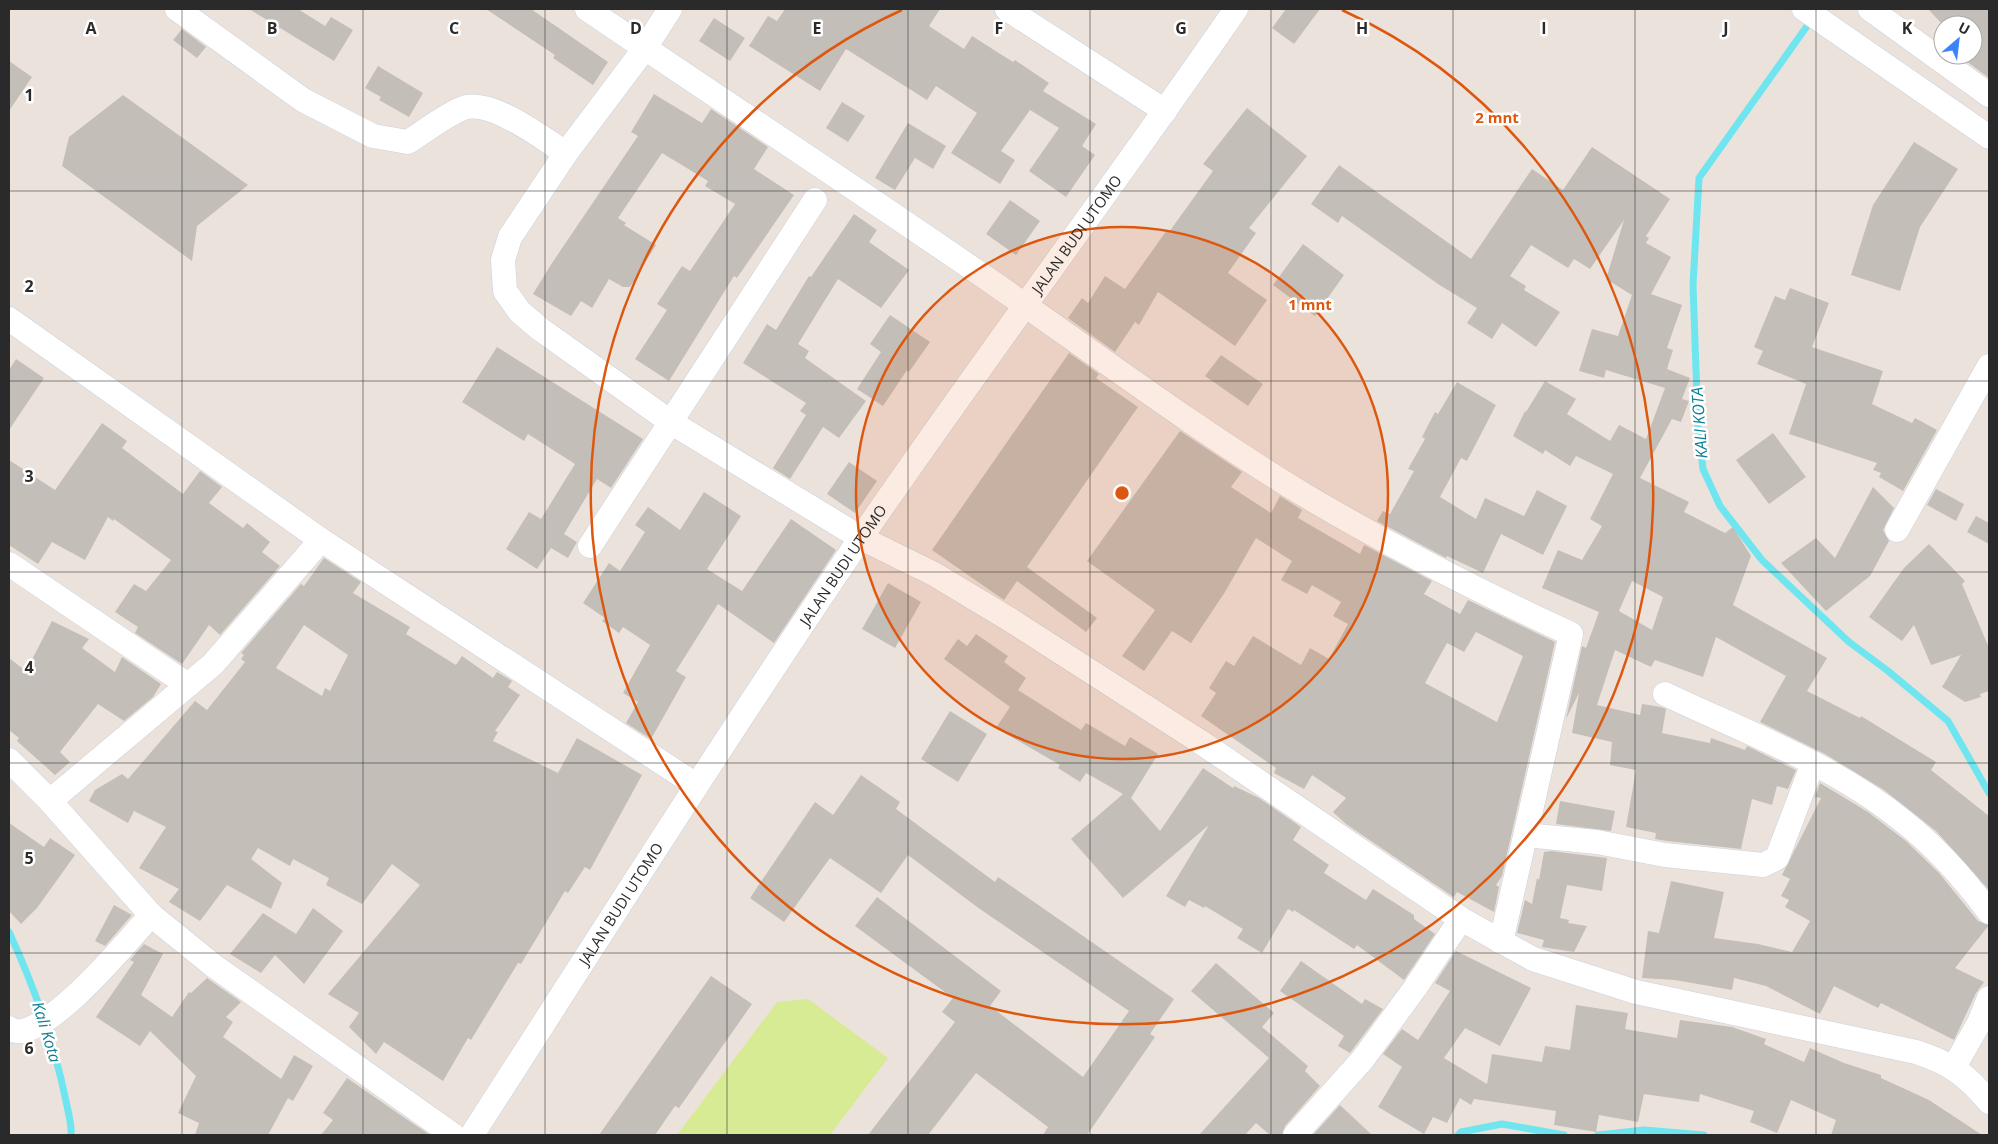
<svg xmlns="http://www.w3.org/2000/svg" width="1998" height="1144" font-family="'Open Sans',sans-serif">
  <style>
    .pitch { fill: #d6eb94 }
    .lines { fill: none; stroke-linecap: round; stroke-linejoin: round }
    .stream { stroke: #6fe5ef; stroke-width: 7 }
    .building { fill: #c4beb8; fill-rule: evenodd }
    .minor-casing { stroke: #cbd1dc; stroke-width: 25 }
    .minor { stroke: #fff; stroke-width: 24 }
    .grid { fill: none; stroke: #2a2a2a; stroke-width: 1; stroke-opacity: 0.55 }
    .ring { fill: none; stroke: #de570e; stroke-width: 2.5 }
    .labels { text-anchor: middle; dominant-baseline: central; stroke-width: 5; stroke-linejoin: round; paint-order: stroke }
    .street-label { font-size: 15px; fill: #2a2a2a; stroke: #fff }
    .water-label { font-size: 16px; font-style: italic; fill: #0d8095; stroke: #fff }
    .grid-label { font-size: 16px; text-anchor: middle; font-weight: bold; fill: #2a2a2a; stroke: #fff; stroke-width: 5; stroke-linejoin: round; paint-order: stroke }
    .centre { fill: #de570e; stroke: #fff; stroke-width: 2.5 }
    .ring-label { font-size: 15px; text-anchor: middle; font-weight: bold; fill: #de570e; stroke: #fff; stroke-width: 5; stroke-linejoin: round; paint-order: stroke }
  </style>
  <rect width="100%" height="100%" fill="#ece2dc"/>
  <!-- pitch -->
  <path class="pitch" d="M808,999l80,59 -58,77h-153l100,-133z"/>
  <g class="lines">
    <!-- stream -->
    <path class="stream" d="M1812,19l-113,159 -6,107 5,142 5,42 17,37 42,54 87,82 39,29 60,50 41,72
      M9,932c25,54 45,111 57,169 2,11 6,23 5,34
      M1458,1135l3,-3 41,-8 62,11
      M1598,1135l46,-5 60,5"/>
  </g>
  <!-- building -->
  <path class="building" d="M249,9h49l27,17 6,-9 22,13 -19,31z
    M486,9h45l77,53 -15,23 -40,-27 2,-3z
    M785,9h155l-11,17 35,23 8,-13 41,26 2,-2 34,23 -6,8 53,33 -14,22 13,9 -29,42 -37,-26 30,-43 -29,-18 -29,41 14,9 -15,24 -49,-31 26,-40 -41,-27 -9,14 -81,-51 -26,42 -71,-45 19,-30 9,5z
    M1286,9h34l-26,35 -22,-16z
    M1928,9h61v69l-31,-23h15v-30h-30z
    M714,18l31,20 -15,23 -31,-20z
    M182,29l24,18 -9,11 -24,-18z
    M9,61l23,16 -23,34z
    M378,66l45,27 -14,24 -30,-17 2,-3 -16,-9z
    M654,94l48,29 9,-14 57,38 -14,22 40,26 -57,83 -3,-2 -65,105 -34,-22 32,-49 -10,-6 25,-38 8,5 45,-67 -30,-18 3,-5 -46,-28 -44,65 8,5 -2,2 32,20 -26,42h-7l-14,-8 -17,29 -11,-7 -10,15 -38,-22 19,-31 86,-127 -7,-4z
    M123,95l125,90 -51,41 -5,35 -130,-95 7,-29z
    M842,102l23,14 -17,26 -22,-14z
    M1247,108l60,48 -58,72 7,5 -28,40 39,27 -32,46 -77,-54 -19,33 -4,-3 -20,30 -47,-34 14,-20 6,5 17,-27 20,13 42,-59 2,2 44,-61 -10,-7z
    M908,123l38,23 -13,23 -18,-11 -20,32 -20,-12z
    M1914,142l44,27 -38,58 -20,64 -49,-16 22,-70z
    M1592,147l78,52 -24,37 3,2 -3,5 25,14 -20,37 31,11 -15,43 6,2 -6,19 23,9 -8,21 7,2 -8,21 -9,-3 -32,59 49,24 -5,10 41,21 8,-6 18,29 -18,49 94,53 -20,33 53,27 1,-2 75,46 -5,8 58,46v74l-53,-59 -52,-41 -59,-36 -65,-32 26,-46 -70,-39 -13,40 -48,-17 -4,7 -36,-17 -18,55 43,10 2,-11 19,3 5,2 -4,24 48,10 1,-5 34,12 2,-4 49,24 -8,19 -11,-3 -5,19 -20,-6 -11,50 -74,-8 -12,-2 1,-6 -30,-6 10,-57 -26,-5 2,-23 -40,-9 7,-40 -13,26 16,-73 4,2 13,-36 -57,-24 16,-38 24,10 20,-34 -12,-7 23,-45 -37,-18 -6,10 -25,-16 -2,4 -30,-18 12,-25 1,1 19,-31 31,18 -9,15 43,27 9,-16 27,14 19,-51 -59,-18 -2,8 -25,-7 13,-42 26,7 14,-41 -26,-16 18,-59 -34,49 -16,-10 -6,9 -37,-23 -21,31 16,10 -2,4 36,22 -24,35 -34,-24 -10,16 -25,-16 10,-15 -39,-24 -96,-68 -4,7 -27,-19 28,-39 132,94 61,-90 31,21zM1632,581l31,16 -11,33 -33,-19z
    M1010,200l30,21 -24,34 -30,-21z
    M854,214l23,16 -8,12 40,28 -28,38 -43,-29 -40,65 11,7 -4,7 61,43 -27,37 -16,-11 -33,52 -17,-11 33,-53 -6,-4 6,-8 -63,-40 24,-39 9,6 33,-54 2,1z
    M1303,244l41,31 -29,41 -42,-31z
    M1790,288l39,15 -17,44 71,24 -11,33 40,19 3,-5 22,12 -34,61 -24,-14 2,-4 -8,-3 4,-7 -88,-29 17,-50 -49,-20 6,-13 -9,-4 21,-51 10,4z
    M890,315l40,27 -21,30 -2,-2 -24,36 -26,-17 24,-37 -11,-8z
    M497,347l146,92 -32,49 -14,-9 -33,55 13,8 -9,16 -17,-10 -14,21 -31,-20 23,-37 12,7 34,-55 -47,-30 -4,7 -62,-39z
    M1069,353l30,21 -3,4 42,29 -111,160 70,51 -11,14 -69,-51 -13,19 -72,-50z
    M1221,355l42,29 -15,22 -43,-30z
    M16,359l28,19 -35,52v-60z
    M1457,382l39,23 -29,56 -6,-3 -21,39 36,22 9,-21 39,18 13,-26 30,16 -24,49 -42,-21 -18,39 -36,-17 -1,2 -69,-37 6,-10 7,3 24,-43 -6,-2 17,-30 -3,-2 13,-25 3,2z
    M102,423l25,18 -5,7 61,46 17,-23 22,16 -13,16 34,25 4,-5 23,19 -8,10 18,14 -60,69 -11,-10 -27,39 -47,-31 3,-6 -23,-15 19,-28 12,7 25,-31 -57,-41 -1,2 -5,-4 -23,43 -33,-18 -14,22 -29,-19v-85l46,30z
    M1180,431l62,41 -11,15 40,26 9,-17 22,14 -4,8 62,36 4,-9 68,36 -8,13 36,20 8,-14 87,42 -53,234 -6,9 3,2 -5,25 -37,-20 -3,5 -2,-1 -106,-72 -13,-12 13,-14 -34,-23 -8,14 -30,-16 2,-5 -75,-52 15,-23 -7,-5 17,-27 8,5 19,-30 48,29 9,-17 19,11 19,-35 -15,-8 8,-14 -29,-17 -5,9 -26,-14 11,-19 -36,-23 -31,54 -34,51 -19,-12 -28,40 -22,-15 33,-46 -68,-49zM1476,632l47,24 -26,66 -72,-39 22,-40 17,9z
    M1773,433l33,44 -37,27 -33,-44z
    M849,462l28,19 -22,32 -28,-19z
    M1873,487l21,21 -11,22 6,11 -19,35 -44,35 -45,-48 35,-25 19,20z
    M1936,489l28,15 -8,17 -29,-16z
    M704,492l37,24 -34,53 35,22 49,-72 45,31 -62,93 -56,-39 -42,67 10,6 -35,62 -25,-16 12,-21 -15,-9 27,-48 -27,-18 -4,6 -17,-12 3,-3 -22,-15 26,-40 11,8 25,-39 -10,-7 13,-18 32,23z
    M1976,516l13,7v21l-22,-12z
    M1929,544l36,37 -3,3 27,64v43l-9,3 1,3 -16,5 -23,-15 19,-32 -30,10 -17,-40 -12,16 -33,-24 35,-49z
    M324,558l37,24 -8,11 57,34 -4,7 50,31 6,-9 31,22 4,-6 15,9 -4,6 12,8 -25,36 3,1 -5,9 65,32 19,-35 65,37 -52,95 -5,-3 -17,26 -3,-2 -44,73 -3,-1 -47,77 -3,-2 -25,43 -59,-39 -8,12 -27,-27 10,-14 -31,-19 92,-109 -28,-21 -30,40 -36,-19 3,-7 -36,-19 -3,7 -32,-18 -7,11 31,24 -11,26 -44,-24 -27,36 -31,-19 10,-13 -40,-21 27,-41 -32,-16 -6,12 -39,-22 6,-11 27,-16 6,5 67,-78 12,9 38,-48 -4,-3 3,-4 -3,-2 60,-69 3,2zM304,625l44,30 -18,36 -5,-3 -3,8 -46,-28z
    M888,583l33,19 -26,46 -33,-19z
    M52,621l37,18 -7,9 33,24 7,-15 39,27 -8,13 -29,24 -26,-17 -38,48 10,10 -15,13 -38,-34 2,-3 -10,-8v-72l17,13z
    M976,634l32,22 -4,6 22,16 -8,12 63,40 5,-7 39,23 5,-9 28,17 -27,44 29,33 43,-63 30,20 1,-2 25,12 42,29 -8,13 36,25 -5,8 42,27 7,-11 41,26v4l21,15 -31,46 -47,-35 -3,4 -60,-39 -1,2 -5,-3 -26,44 -25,-15 6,-9 -38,-23 -1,2 -15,-8 -4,7 -19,-11 43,-71 -86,73 -52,-59 52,-45 -37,-21 -6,9 -22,-14 2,-3 -64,-37 14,-21 -66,-48 14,-20 9,7z
    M950,711l37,23 -29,48 -37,-23z
    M861,775l39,27 -4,7 99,73 3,-5 176,122 -24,35 5,3 -68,98h-44l5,-8 -72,-54 -48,62h-60l87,-113 -13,-10 11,-14 -98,-72 22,-29 124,94 -11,15 93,71 46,-66 -152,-104 -69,-52 -27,38 -51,-35 -46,64 -34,-24 65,-96 18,13z
    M1820,783l48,29 38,29 33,32 39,48 11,4 -34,43 29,14 -8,11 -22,47 -73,-37 -3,5 -44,-22 -14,28 -54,-28 -32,-8 -2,12 -57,-10 -33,-2 6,-47 11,2 12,-52 53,11 -10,46 44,6 34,8 18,-31 -25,-14 4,-7 -8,-4 9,-17 -8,-4 39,-77 -6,-1z
    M1560,801l55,10 -4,20 -55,-7z
    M9,823l35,24 6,-9 25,17 -38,53 -16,16 -12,-13z
    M1551,851l56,7 -5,33 -35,-6 -7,33 9,2 -1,3 19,3 -13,26 -32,-5 2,-7 -27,-7 8,-33 7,4 5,-26 2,2 5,-28z
    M114,905l18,10 -27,31 -10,-5z
    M313,908l30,23 -39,53 -29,-29 -14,18 -31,-19 33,-41 33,21z
    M144,944l19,10 -22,41 31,22 17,-25 2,1 16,-15 34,24 -15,15 7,5 -10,15 58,42 13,-24 19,11 -20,35 -5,-3 -20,37h-73l4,-12 -21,-10 18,-37 -46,-45 -10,15 -44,-29 38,-55 -4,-2z
    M1456,951l75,37 -31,58 -35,-18 -21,30 43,26 5,-30 50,8 3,-16 25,4 6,-45 52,8 -3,16 52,9 3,-18 52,7 34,12 -2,5 40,18 6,-14 34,15 37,12v3l48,22 53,35h-151l5,-15 -45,-20 -14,33 -27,-11 4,-11 -54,-17 -1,8 -55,-8 -6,28 -39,-7 -3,17 -42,-7 2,-14 -82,-12 -3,6 -11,-7 -13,25 -14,-6 -9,17 -46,-27 24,-40 -19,-13 19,-25 16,11 32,-49 -15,-8z
    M1301,961l61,43 3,-5 18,10 -33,44 -12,-7 6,-10 -64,-45z
    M1216,963l58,50 -12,14 46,39 -3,5 15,15 -35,40 -3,9h-12l-14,-12 -11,12h-46l70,-77 -78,-67z
    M711,976l41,28 -73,104 -4,-2 -20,29h-56z
    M347,1078l52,36 31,21h-109l12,-15 -10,-7z
    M1340,1105l32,30h-59z"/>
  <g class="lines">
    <defs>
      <g id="minor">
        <path d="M177,9l126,91 70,36 35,6c17,-11 35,-25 53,-33 28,-13 82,30 105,44"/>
        <path d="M587,9c133,90 267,178 399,269 106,73 209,151 320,218 86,51 174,96 265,138l-70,308"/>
        <path d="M670,9l-25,39 -79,105 -56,84 -7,23 2,31 15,21 20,17 132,94 189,115 73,36 78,47 187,120 262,178 72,40 103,33 280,60c34,11 51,23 73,50"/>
        <path d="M1007,9l158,102"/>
        <path d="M1804,9l185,128"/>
        <path d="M1870,9l119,86"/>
        <path d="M9,319l312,221 375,245"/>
        <path d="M1897,530l92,-164"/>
        <path d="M590,546l225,-346"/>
        <path d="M9,564l179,121 25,-21 108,-124"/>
        <path d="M1665,694c80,38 168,70 238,127 32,25 62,59 86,91"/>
        <path d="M9,760l41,41 101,114 63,51 239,169"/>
        <path d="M50,801l138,-116"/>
        <path d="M1526,835l71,7 68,13 98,10 14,-7 36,-95"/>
        <path d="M9,1028c28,24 124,-93 142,-113"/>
        <path d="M1954,1067l25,-44 10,-25"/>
        <path id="s1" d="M472,1135c128,-199 255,-400 388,-596 123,-179 253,-352 376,-530"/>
        <path d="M1295,1135l68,-76 52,-71 46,-69"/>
      </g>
    </defs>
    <!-- minor casing -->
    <use href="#minor" class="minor-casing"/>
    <!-- minor -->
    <use href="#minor" class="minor"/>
  </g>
  <!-- grid -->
  <path class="grid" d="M182,9v1126M363,9v1126M545,9v1126M727,9v1126M908,9v1126M1090,9v1126M1271,9v1126M1453,9v1126M1635,9v1126M1816,9v1126M9,191h1980M9,381h1980M9,572h1980M9,763h1980M9,953h1980"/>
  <!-- distance rings -->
  <circle cx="1122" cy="493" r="266" fill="#de570e" fill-opacity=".12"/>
  <g class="ring">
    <circle cx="1122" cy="493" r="266"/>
    <path d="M1342 10A531 531 0 1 1 902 10"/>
  </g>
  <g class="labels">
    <!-- street labels -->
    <g class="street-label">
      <text stroke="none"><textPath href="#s1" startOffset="1085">JALAN BUDI UTOMO</textPath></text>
      <text stroke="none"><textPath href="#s1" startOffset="680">JALAN BUDI UTOMO</textPath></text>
      <text stroke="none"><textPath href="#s1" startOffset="275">JALAN BUDI UTOMO</textPath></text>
    </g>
    <!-- water labels -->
    <g class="water-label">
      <text transform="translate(1699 423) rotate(-94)">KALI KOTA</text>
      <text transform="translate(47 1032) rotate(73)">Kali Kota</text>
    </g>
  </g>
  <g class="grid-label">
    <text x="91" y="34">A</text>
    <text x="272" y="34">B</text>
    <text x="454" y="34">C</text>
    <text x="636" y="34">D</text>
    <text x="817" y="34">E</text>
    <text x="999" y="34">F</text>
    <text x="1181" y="34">G</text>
    <text x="1362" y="34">H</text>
    <text x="1544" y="34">I</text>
    <text x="1726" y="34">J</text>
    <text x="1907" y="34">K</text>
    <text x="29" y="101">1</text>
    <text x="29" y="292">2</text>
    <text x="29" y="482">3</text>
    <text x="29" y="673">4</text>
    <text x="29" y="864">5</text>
    <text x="29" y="1054">6</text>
  </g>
  <circle cx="1122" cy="493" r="8" class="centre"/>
  <g class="ring-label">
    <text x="1497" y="123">2 mnt</text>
    <text x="1310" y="310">1 mnt</text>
  </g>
  <!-- border -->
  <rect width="1998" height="1144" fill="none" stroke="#2a2a2a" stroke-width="20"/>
  <!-- north arrow -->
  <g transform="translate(1958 40) rotate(28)"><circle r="24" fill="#ffffff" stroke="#aaaaaa"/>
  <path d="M0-4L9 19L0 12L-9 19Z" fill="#3b83fa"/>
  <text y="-8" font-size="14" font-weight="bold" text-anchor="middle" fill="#2a2a2a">U</text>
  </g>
</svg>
